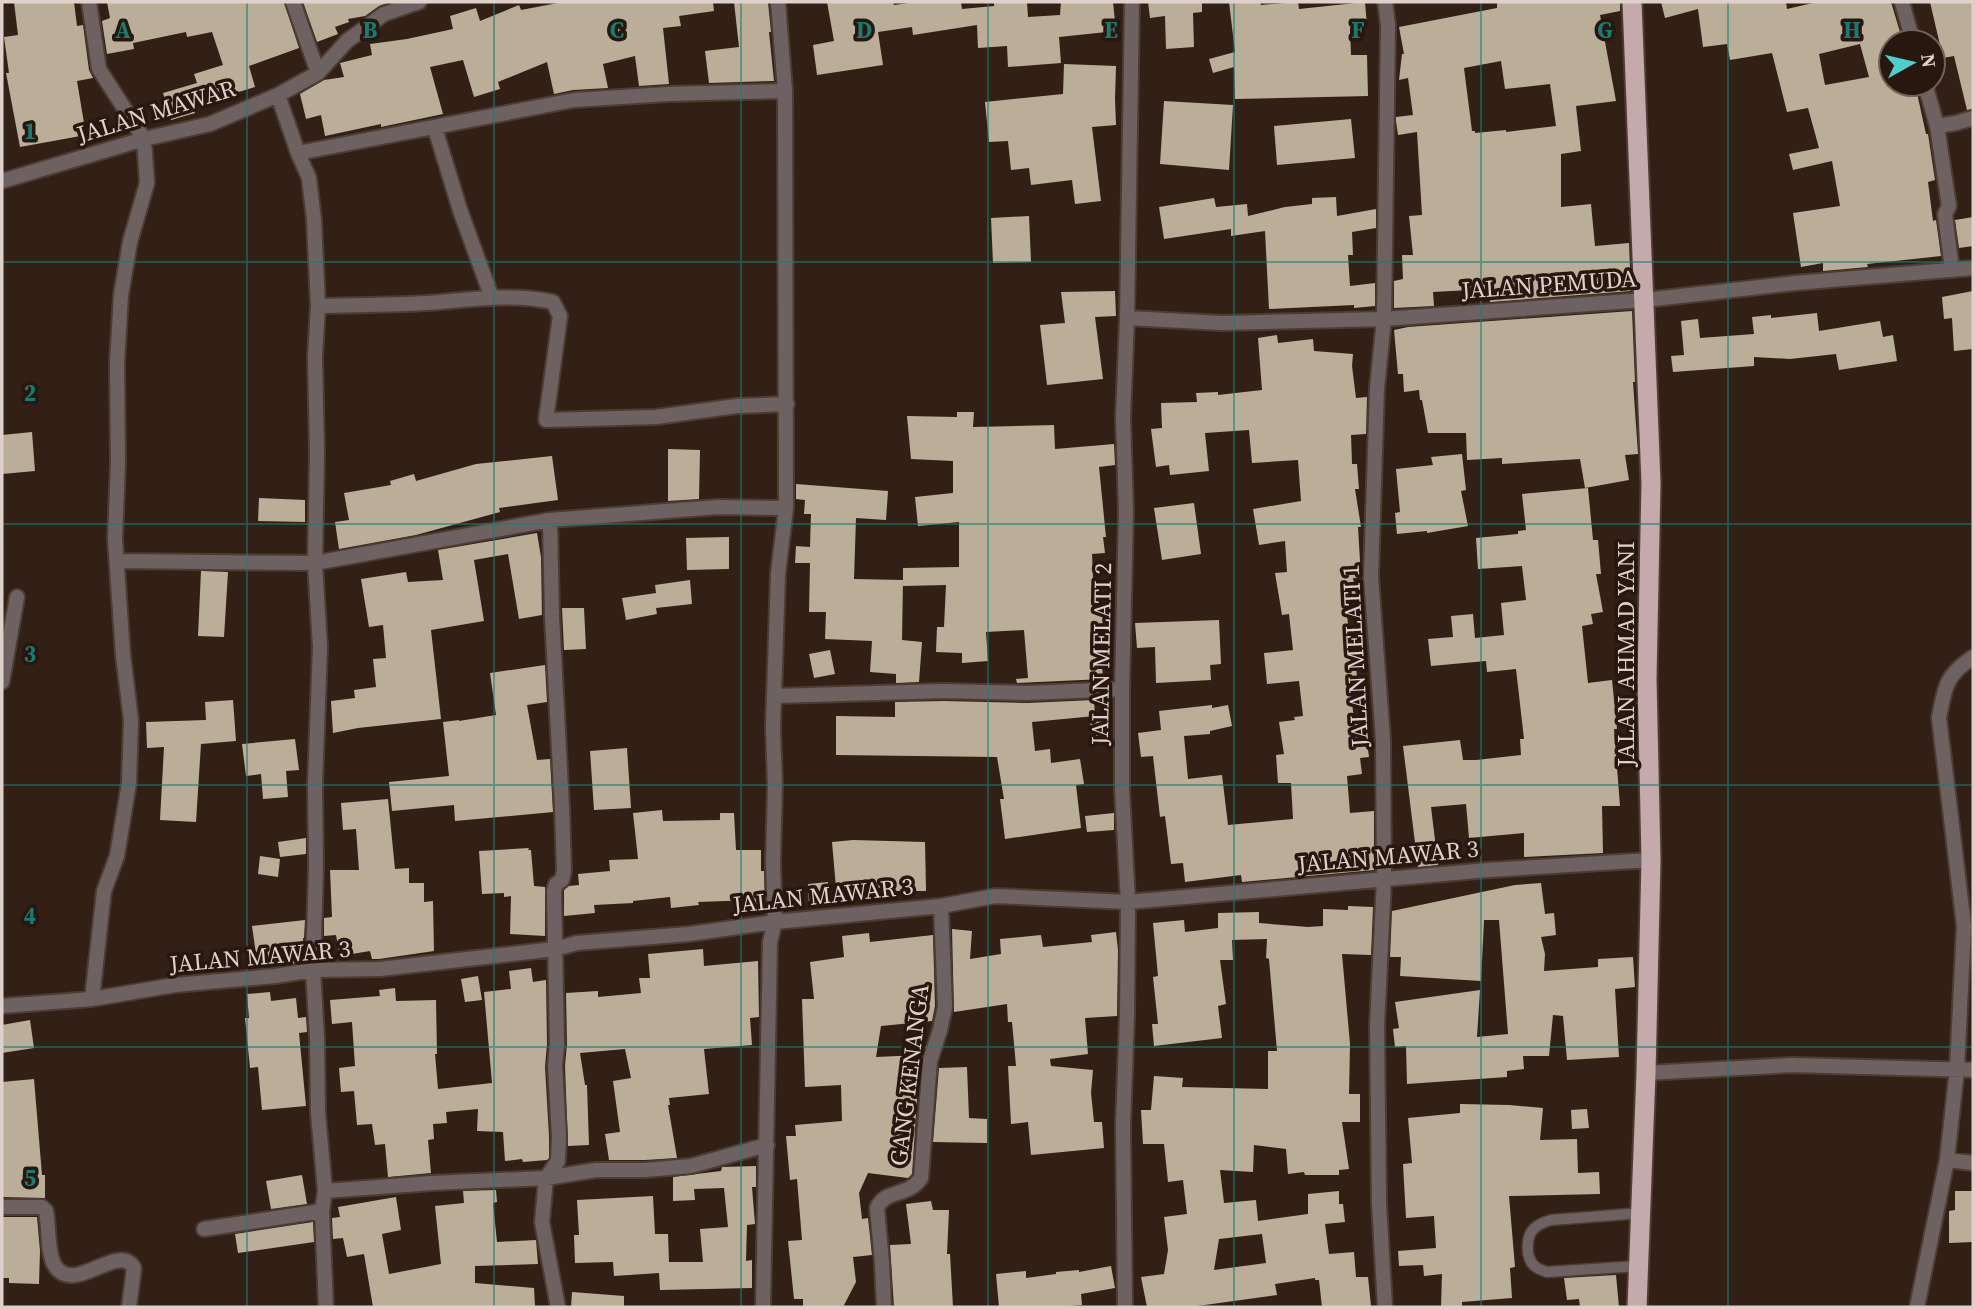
<svg xmlns="http://www.w3.org/2000/svg" width="1975" height="1309" font-family="'Source Serif 4',serif">
  <style>
    .building { fill: #bbae99; fill-rule: evenodd }
    .lines { fill: none; stroke-linecap: round; stroke-linejoin: round }
    .service-casing { stroke: #4e3c34; stroke-width: 13 }
    .minor-casing { stroke: #4e3c34; stroke-width: 18 }
    .tertiary-casing { stroke: #4e3c34; stroke-width: 18 }
    .trunk-casing { stroke: #4e3c34; stroke-width: 23 }
    .service { stroke: #6d6261; stroke-width: 10 }
    .minor { stroke: #6d6261; stroke-width: 14 }
    .tertiary { stroke: #6d6261; stroke-width: 14 }
    .trunk { stroke: #c4aaaa; stroke-width: 19 }
    .grid { fill: none; stroke: #197b73; stroke-width: 2; stroke-opacity: 0.55 }
    .labels { text-anchor: middle; dominant-baseline: central; stroke-width: 7; stroke-linejoin: round; paint-order: stroke }
    .street-label { font-size: 24px; fill: #ded1cb; stroke: #27170e }
    .grid-label { font-size: 23px; text-anchor: middle; font-weight: bold; fill: #197b73; stroke: #27170e; stroke-width: 7; stroke-linejoin: round; paint-order: stroke }
  </style>
  <rect width="100%" height="100%" fill="#322017"/>
  <!-- building -->
  <path class="building" d="M14,2h60l3,24 6,-1 6,45 4,8 -16,3 9,54 -66,12 -14,-74h3l-5,-36 14,-2z
    M107,2h177l15,46 -50,18 6,21 -62,19 2,7 -24,7 -8,-27 34,-10 -3,-9 29,-9 -11,-33 -25,5 -1,-5 -53,11 1,6 -27,5 -5,-33 8,-3z
    M303,2h87l-11,4 -14,10 -17,3 1,3 -14,5 3,7 -21,8z
    M563,2h150l1,9 -35,5 2,10 -18,2 6,56 -30,2 -4,-30 -32,8 5,24 -35,2 -19,4 -7,-32 -49,20 2,7 -26,8 -11,-37 -33,7 13,47 -62,13v-3l-56,12 -4,-21 -15,4 -6,-25 24,-14 20,-3 -4,-14 32,-8 -2,-11 37,-5 46,-10 -3,-13 26,-8 4,13 39,-16 2,5z
    M734,2h34l3,30h-2l5,49 -65,2 -4,-32 34,-4z
    M827,2h66l1,3 22,-3h45l1,7 32,-3v-4h33l1,15 32,-2 1,-13h52l3,29 -57,6 2,26 -53,4 -1,-21 -29,2 -1,-23 -64,10 -1,-8 -34,5 5,33 -66,10 -4,-30 21,-4z
    M1148,2h54v10l-9,1 1,34 -28,2 -1,-33 -15,2z
    M1229,2h31l1,3 37,-3 1,7 66,-7 2,24 -17,2 1,27h16l1,41 -133,3 -1,-32 -21,6 -4,-14 26,-7z
    M1497,2h123v9l-20,4 16,86 -40,5 5,45 -20,3v53l30,-3 4,42 34,-3 2,48 -141,11 -1,-13 -56,3 1,14 -40,2v-27l9,-2 -1,-24h11l-4,-39 13,-1 -5,-83 -19,3 -2,-14v-4l17,-2 -5,-37 -9,2 3,-26h2l-5,-27 98,-19zM1501,61l4,28 45,-5 6,42 -50,6v-2l-31,3v-2h-3l-8,-63z
    M1661,2h125l1,7 30,-7h74l12,40h-12v42h24l11,50h2l7,46 -7,2 5,39 3,-1 5,36 -74,8 1,3 -45,4v-8l-22,4 -8,-54 47,-7 -8,-45 -39,9 -4,-16 30,-6 -11,-40 -21,4 -15,-59 -42,7 -3,-16 -24,3 -5,-38 -33,9zM1860,44l9,33 -44,8 -6,-31z
    M1930,2h43v107l-6,1 -13,-54 -11,2z
    M1064,64l52,2 -1,33 1,26 -24,2 9,74 -26,3 -3,-24 -41,5 -2,-17 -18,2 -3,-29 -19,1 -4,-40 78,-8z
    M1164,101l69,4 -4,65 -69,-6z
    M1351,119l4,39 -78,7 -3,-39z
    M1336,197l1,19 39,-7v19l-24,4 1,23h-5l2,31 25,-3v23l-21,2v-3l-85,4 -4,-78 -34,5v-7l-67,10 -5,-32 55,-9 2,9 31,-3 1,12 37,-9 27,-3v-6z
    M1029,216l2,46 -38,1 -2,-45z
    M1973,217v29l-14,2 -4,-28z
    M1115,291l1,25 -21,1 8,62 -56,6 -7,-60 25,-2 -4,-31z
    M1973,291v58l-19,2 -2,-33 -8,1 -2,-22z
    M1632,311l3,71h-2l5,72 -13,1 4,25 -44,8 -5,-29 -78,5v-6l-35,2 -1,-27h-38l-6,-33h-2l-1,-10 -15,2 -1,-18h-5l-4,-44 14,-3z
    M1817,313l2,18 61,-10 3,16 10,-2 4,26 -58,9 -3,-16 -46,5 -36,-2v9l-81,6 -2,-16 13,-1 -3,-34 17,-2 2,19 54,-4 -2,-17 19,-2v3z
    M1277,335l1,8 35,-4 1,12 39,3 -1,12 4,32 11,-1 -1,37 -15,1 1,29h5l2,25h-4l6,38h-3l3,51h-8l4,24 -11,2 4,41 3,-1 4,32h-8l5,44 10,-1 5,38 -9,1 2,16 -15,2 3,37 24,-2v59l-132,12 -1,-7 -56,7 -2,-19 -12,1 -6,-48 -5,1 -7,-61 -12,1 -3,-24 23,-3 -2,-19 53,-6v3l16,-3 4,21 -22,5v3l-26,2 4,43 34,-4 6,50 65,-6 -2,-36h-13l-2,-28 8,-1 -5,-32 16,-2 -1,-3 9,-1 -4,-35 -32,3 -3,-31 29,-3 -4,-36 -7,1 -7,-42 12,-1 -2,-31 -26,4 -6,-36 48,-8 -3,-41 -46,3 -3,-33 -44,3 4,38 -39,4 -1,-10 -13,2 -5,-38 11,-1 -1,-25 36,-1 -1,-9 22,-1v3l44,-5 -4,-52z
    M957,412h17l-1,15 81,-2 1,24 59,-5 1,21 -16,2 7,70h-3l2,16 -13,1 2,49h9l2,20 -6,1 4,55 -86,4 -1,-4 12,-1 -4,-48 -38,2 2,29 -26,2v-10l-26,-1 1,-25h7l2,-42 -43,1v-18l56,-1v-45l-41,4 -3,-29 38,-4v-32l-42,-2 -4,-43 50,1z
    M32,432l3,39 -33,3v-39z
    M668,449l32,1 -1,49 -31,2z
    M1462,454l4,36 -5,1 7,35 -41,7v-2l-30,3 -2,-21 5,-1 -4,-43 37,-4 -2,-8z
    M552,456l6,44 -59,8 1,4 -84,23 -77,14 -4,-27 14,-2 -5,-27 47,-8 -1,-4 24,-7 2,7 60,-17z
    M796,484l92,7 -2,29 -30,-2 -2,61 49,1 -1,60 20,2 -3,40 -23,1v-9l-26,-2 2,-31 -47,-2 1,-27h-17l1,-49h-15l1,-17 14,1 1,-33h-7l1,-14 -9,-1z
    M1588,488l5,52h5l3,34h-5l7,38 -12,2 2,10 -11,2 6,57 24,-3 5,49h-3l6,77h-18l1,47 -79,4v-24l-55,5 -3,-34 -35,3 7,58 -20,2 -15,-121 57,-6 3,20h13l45,-5 -1,-16h4l-8,-70 -29,3 -1,-11 -55,5 -3,-27 25,-2 -2,-21 22,-2 2,24 29,-3 -3,-32 25,-3 -4,-34 -44,3 -2,-31 42,-4v-3l8,-1 -4,-36z
    M259,498l46,2v22l-47,-1z
    M1194,503l7,51 -39,6 -8,-52z
    M537,533l4,24 1,58 -23,4 -11,-65 -34,6 10,61 -53,9 10,89 -83,9 -25,5 -2,-32 24,-3 -1,-8 22,-3 -3,-28 13,-1 -3,-33 -14,2 -8,-48 45,-7 2,10 35,-2 -5,-30z
    M729,537v32l-42,1 -1,-32z
    M201,571l27,1 -4,65 -26,-1z
    M690,580l2,24 -36,4 1,6 -31,6 -4,-22 34,-5 -1,-8z
    M562,608h22l2,41 -22,1z
    M1219,620l2,44 -11,1 1,15 -55,3 -1,-36 -18,1 -2,-25z
    M830,650l5,24 -21,4 -5,-24z
    M545,665l2,37 -20,3 10,55 13,-1 3,53 -98,9 -1,-16 -62,6 -3,-29 60,-6 -6,-54 16,-2v1l37,-6 -6,-42z
    M233,700l3,41 -35,3 -5,78 -36,-2 4,-73 -17,1 -1,-26 60,-2 -1,-18z
    M1094,700l1,16 -63,6 3,29 15,-2 1,14 29,-4 4,25 -8,1 5,43 -76,11 -5,-40h4l-7,-42 -161,-2v-39l59,1v-15l49,-1 83,2z
    M1108,719l2,22 -18,2 -2,-23z
    M295,739l4,31 -13,1 2,26 -25,2 -2,-25 -15,2 -4,-32z
    M627,748l4,60 -37,2 -4,-59z
    M388,799l7,70 14,-1v15h15v19l9,-1 1,50 -55,8h-7l-2,-8 -30,5 -4,-21 -12,1v-18l8,-1 -2,-47h29l-3,-41 -13,1 -2,-27z
    M662,810l1,11 57,-1v-7h14l2,37h25v21h3l1,38h-11v-9l-56,2 1,3 -28,3 -1,-11 -37,4v2l-39,2 1,8 -31,3v-26l5,-4 10,-1 -1,-11 32,-3 -1,-11 29,-1 -5,-46z
    M1114,813v17l-27,2 -2,-16z
    M306,838v16l-26,3 -2,-15z
    M853,840l72,2 1,49h-37l-1,-3h-52l-4,-46z
    M529,848l-1,2h3l3,36 11,1v49l-35,-2 1,-38 -7,1v-4l-22,1 -3,-43z
    M260,856l20,3 -2,18 -20,-3z
    M828,882l1,21 -20,2 -1,-21z
    M1541,883l4,31 9,-1 2,22 -15,2 4,17 -1,17 54,-4v-8l35,-2 2,30 -20,2 4,68 -52,3 -4,-44 -10,-1 -4,41h-26l1,13 -17,2v6l-100,7 -1,-38 -11,1 -2,-18 6,-1 -4,-26 85,-12 -3,47 31,-3 -9,-114h-15l-3,61 -81,-5 1,-19h-11l2,-46 123,-26z
    M1348,906l25,1 -2,48 -29,-1 8,90 -1,50h11v28h-18l7,47 -10,1v5h-34l-1,-3 -16,2 -2,-25 -32,-4 -1,27 -33,-2 4,33 32,-3 2,21 50,-7v-20l31,-3v13h4l2,18 -20,2 4,30 25,-2 2,25h12l3,29 -49,1 -3,-27h-4v-2l-40,6 2,11 -87,12h-43l-6,-30 23,-3 4,-24 -4,-33 23,-3 -4,-34 -15,2 -4,-38h-21l-2,-34h10l3,-34 29,2 -1,9 86,2v-38h9l-8,-92 -3,-1 1,-19 -35,1 1,20h-13l6,44 -8,2 4,32 -68,8 -2,-22h6l-5,-47 5,-1 -5,-53 31,-3 1,12 33,-4v-15l41,-1v11l49,4 15,-1v-17l25,1zM1262,1234l4,29 -52,7 5,-31z
    M305,920l-1,18h-1l1,24 -46,6 -6,-42z
    M952,929l20,2 -2,28 31,-5 -1,-15 41,-4 2,12 49,-5 -1,-7 25,-3 2,18 -1,66 -32,2 3,36 -38,5 1,7 42,4 -2,23 3,29h8l2,26 -73,7 -3,-33 -17,2 -3,-58h8l-4,-44h-4l-1,-18 -53,8z
    M869,933l1,9 63,-7 2,71 -3,15 -51,5 -5,31 44,-2 -8,119 -4,4 -40,-5 -9,20 3,26 6,-1 4,37 -19,2 3,25 -13,25h-40v-8h-9l-6,-58 14,-1 -5,-61 -7,1 -4,-44h10l-1,-11 47,-4 -1,-36 -36,2 -3,-88h12l-4,-37 34,-5 -2,-21z
    M703,949l1,17 54,-5 1,56 -9,1 2,27 -48,4 5,45 -40,4 1,7h-2l9,53 -32,2h-36l-4,-26 15,-2 -7,-51 18,-3 -6,-29 -45,4 5,32h2l2,60 -21,1 -3,-80 2,-22 -1,-51 32,-2v6l43,-4 -2,-15h11l-2,-24z
    M531,968l2,14 13,-2 1,64 -2,23 4,69v22l-2,2 -24,2 -1,-3 -17,2 -2,-29 -26,-1 1,-22 -32,3 1,11 -14,1 1,15 -6,1 3,33 -43,4 -3,-33 -10,1 -3,-21 -15,1 -3,-34 -13,1 -2,-24 16,-2 -3,-44 -20,2 -2,-24 50,-4 -1,-6 16,-2 1,13 40,-1 1,54h-2l3,35 54,-6 -8,-91 27,-3 -2,-18z
    M478,976l4,24 -17,2 -4,-23z
    M270,992l1,9 25,-3 2,20 8,-1 1,15 -8,1 7,73 -44,4 -4,-43 -8,1 -5,-50h4l-2,-24z
    M30,1020l4,28 -32,5v-28z
    M967,1067l2,51 18,1v24l-54,-1 6,-74z
    M34,1079l8,96h3v23l-43,-1v-115z
    M1460,1104l49,1 34,3 -3,32 37,-1 1,34 21,-1 1,22 -91,2 6,71 -5,1 2,30 -50,4v5h-21l1,-33 -18,2 -1,-11 -24,1 -1,-15 38,-3 -2,-32 -28,2 -3,-54 9,-1 -4,-45 52,-5z
    M1587,1109l2,19 -17,1 -1,-19z
    M756,1166v21h-4l3,37 -8,1 -1,36 6,-1v28l-92,2 -1,-17 -45,3 -1,-14 -38,1 -1,-28h5l-2,-35 76,-4 2,38h13l1,28h34l-3,-33 28,-2 -4,-39 -30,1 1,11 -22,1v-24l48,-6 1,-4z
    M302,1175l5,29 -36,5 -5,-28z
    M496,1190l1,12 -4,1 4,39 39,-2 2,24 -63,2v17l59,5 1,19h-162l-9,-53 -17,3 -4,-19 -10,1 -1,-21 8,-1 -2,-10 58,-10 5,33 -19,4 7,40 52,-10 -6,-58 29,-3 -1,-12z
    M1955,1191h18v51l-24,1v-32l6,-1z
    M931,1201l2,9h16l-2,44h3l3,53h-59l-4,-62 21,-1 -5,-40z
    M2,1217h35l3,34 -1,33 -30,-1v-5h-7z
    M313,1222l1,20 -76,11 -3,-19z
    M1111,1266l4,22 -34,6 1,11 -26,2h-57l-3,-33 30,-3v7l30,-4v-2l23,-2v2z
    M1616,1275l3,32h-39l-1,-8 -12,1 -3,-22z
    M572,1292l52,4v11h-53z"/>
  <g class="lines">
    <defs>
      <path id="service" d="M1639,1266l-92,6c-3,-2 -8,-2 -11,-5 -5,-3 -7,-9 -8,-14 -2,-20 5,-28 23,-33l90,-7"/>
      <path id="minor" d="M89,2l10,67 45,70 3,44 -17,59 -9,53 -4,68 1,99 -3,77 8,116 8,65 -2,63 -12,73 -13,35 -12,108
        M293,2l25,71
        M1385,2l3,23 -4,294 -7,69 -6,189 12,163 1,140 -7,146 2,177 6,104
        M1902,2l11,40
        M1925,84l12,42 12,80 -4,8 7,56
        M278,95l20,58 11,25 5,42 4,86 -3,51 2,96 -2,110 5,84 -5,138 1,83 -3,102 4,68 1,75 7,78 -3,20 4,96
        M1937,126l19,-3 17,-5
        M435,128l25,82 32,88
        M298,153l276,-53 94,-6 117,-3
        M2,181l142,-42 66,-15 68,-29 40,-22 29,-32 37,-27 35,-12
        M318,306c36,-1 73,-1 109,-3 41,-3 86,-10 126,-1l7,14 -14,104 110,-3 81,-11 50,-2
        M1127,318l95,5 162,-4 261,-19
        M550,520l2,96 10,192 2,63 -2,9 -6,4 -2,7 3,153 -2,22 4,70 -1,25 -12,17 -4,44 16,85
        M117,561l198,2 235,-43 168,-13 68,1
        M2,682l15,-85
        M775,696l169,-5 83,2 95,-4
        M2,1006l90,-7 83,-14 100,-9 38,-6 67,-1 175,-20 22,-6 112,-9 86,-12 166,-16 54,-10 133,6 360,-32 163,-10
        M1646,1073l146,-8 181,5
        M1947,1160l26,3
        M325,1191l107,-8 114,-5 50,-8h49l46,-4 76,-21
        M2,1207h40l4,4c3,14 1,43 9,55 19,30 64,-25 79,2l-5,39
        M204,1229l118,-18
        M763,1307l7,-365 5,-20 -2,-60 2,-76 -2,-59 5,-153 8,-66 -1,-417 -7,-89
        M884,1307l-2,-44 -5,-55c9,-20 30,-10 44,-30l9,-117 10,-31 5,-23 -4,-101
        M1125,1307l-2,-182 4,-109 1,-114 -6,-112v-101l4,-178 -3,-94 4,-99 5,-316
        M1917,1307l30,-147 10,-91 7,-143 -25,-208c6,-31 6,-42 34,-61"/>
      <path id="tertiary" d="M1645,300l150,-17 178,-15"/>
      <path id="trunk" d="M1632,2l19,481 -4,196 4,181 -5,213 -9,234"/>
    </defs>
    <!-- service casing -->
    <use href="#service" class="service-casing"/>
    <!-- minor casing -->
    <use href="#minor" class="minor-casing"/>
    <!-- tertiary casing -->
    <use href="#tertiary" class="tertiary-casing"/>
    <!-- trunk casing -->
    <use href="#trunk" class="trunk-casing"/>
    <!-- service -->
    <use href="#service" class="service"/>
    <!-- minor -->
    <use href="#minor" class="minor"/>
    <!-- tertiary -->
    <use href="#tertiary" class="tertiary"/>
    <!-- trunk -->
    <use href="#trunk" class="trunk"/>
  </g>
  <!-- grid -->
  <path class="grid" d="M247,2v1305M494,2v1305M741,2v1305M988,2v1305M1234,2v1305M1481,2v1305M1728,2v1305M2,262h1971M2,524h1971M2,785h1971M2,1047h1971"/>
  <g class="labels">
    <!-- street labels -->
    <g class="street-label">
      <text transform="translate(156 111) rotate(-17)">JALAN MAWAR</text>
      <text transform="translate(1549 284) rotate(-4)">JALAN PEMUDA</text>
      <text transform="translate(1101 654) rotate(-89)">JALAN MELATI 2</text>
      <text transform="translate(1625 654) rotate(-90)">JALAN AHMAD YANI</text>
      <text transform="translate(1355 656) rotate(-93)">JALAN MELATI 1</text>
      <text transform="translate(1388 856) rotate(-5)">JALAN MAWAR 3</text>
      <text transform="translate(823 895) rotate(-6)">JALAN MAWAR 3</text>
      <text transform="translate(260 956) rotate(-5)">JALAN MAWAR 3</text>
      <text transform="translate(909 1075) rotate(-83)">GANG KENANGA</text>
    </g>
  </g>
  <g class="grid-label">
    <text x="123" y="38">A</text>
    <text x="370" y="38">B</text>
    <text x="617" y="38">C</text>
    <text x="864" y="38">D</text>
    <text x="1111" y="38">E</text>
    <text x="1358" y="38">F</text>
    <text x="1605" y="38">G</text>
    <text x="1852" y="38">H</text>
    <text x="30" y="139">1</text>
    <text x="30" y="401">2</text>
    <text x="30" y="662">3</text>
    <text x="30" y="924">4</text>
    <text x="30" y="1186">5</text>
  </g>
  <!-- border -->
  <rect width="1975" height="1309" fill="none" stroke="#ded1cb" stroke-width="7"/>
  <!-- north arrow -->
  <g transform="translate(1912 63) rotate(82)"><circle r="33" fill="#27170e" stroke="#70615a" stroke-width="2"/>
  <path d="M0-5L12 26L0 18L-12 26Z" fill="#52cdce"/>
  <text y="-10" font-size="19" font-weight="bold" text-anchor="middle" fill="#ded1cb">N</text>
  </g>
</svg>
